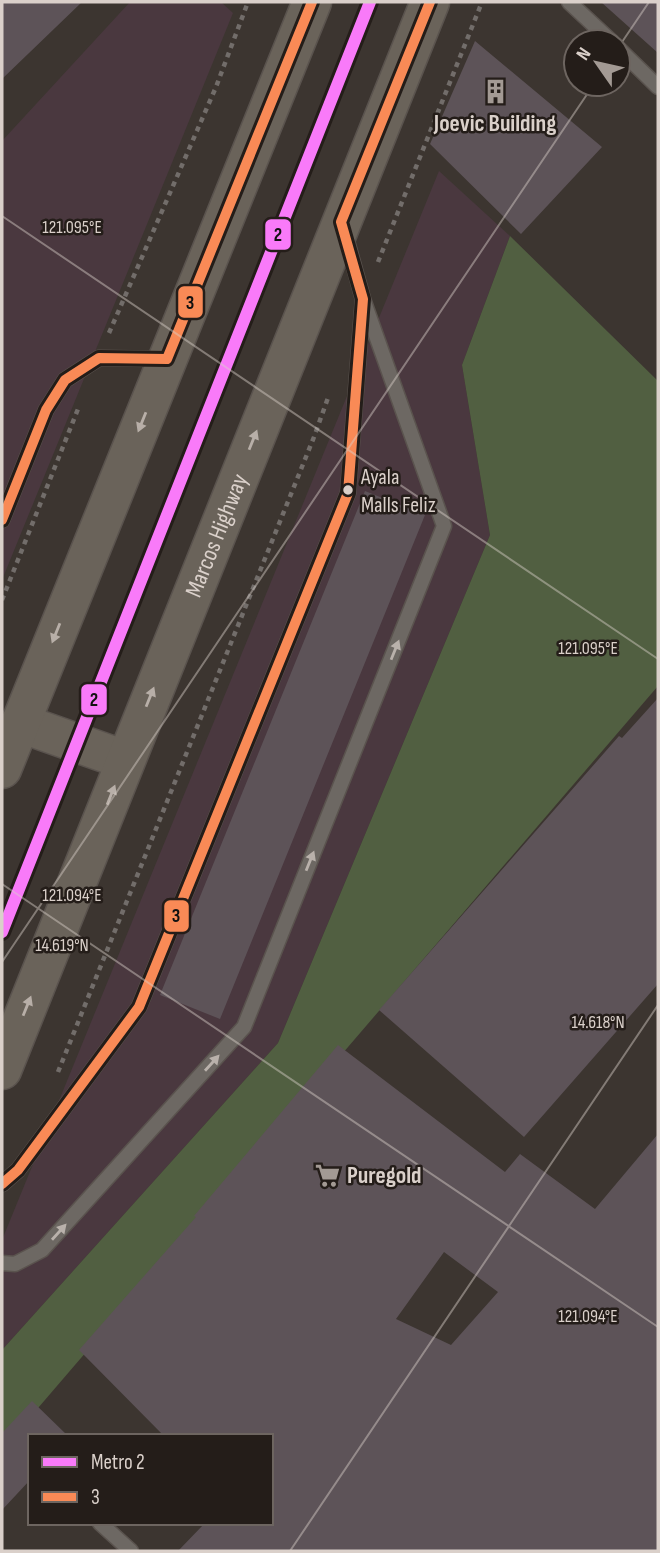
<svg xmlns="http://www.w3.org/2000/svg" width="660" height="1553" font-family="'Sofia Sans Condensed',sans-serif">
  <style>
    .commercial { fill: #4a383f }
    .green { fill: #515f41 }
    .building { fill: #5d5358; fill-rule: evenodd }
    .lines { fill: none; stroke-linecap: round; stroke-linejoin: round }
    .service-casing { stroke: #5a534e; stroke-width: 17 }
    .primary-casing { stroke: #5a534e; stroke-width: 41 }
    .path { stroke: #726d6a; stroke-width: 4.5; stroke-dasharray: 5 5; stroke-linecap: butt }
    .service { stroke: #6d6863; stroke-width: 14 }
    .primary { stroke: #6a635a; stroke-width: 38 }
    .bus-1-casing { stroke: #241d19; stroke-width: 16 }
    .bus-1 { stroke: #f98a56; stroke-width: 10 }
    .metro-1-casing { stroke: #241d19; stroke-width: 18 }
    .metro-1 { stroke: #f97af9; stroke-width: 12 }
    .oneway { fill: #b8afa8 }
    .oneway2 { fill: #b9b1ab }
    .ticks { fill: none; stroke: #dad0ca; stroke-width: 2; stroke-opacity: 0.45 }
    .bus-dot { fill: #dad0ca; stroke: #241d19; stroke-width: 2.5 }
    .labels { text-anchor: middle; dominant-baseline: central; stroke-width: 5; stroke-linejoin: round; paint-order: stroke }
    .bus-label { font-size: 22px; fill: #dad0ca; stroke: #241d19; text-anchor: start }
    .poi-label { font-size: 24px; font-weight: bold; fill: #dad0ca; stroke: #241d19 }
    .street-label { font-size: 24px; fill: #dad0ca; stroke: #241d19 }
    .ticks-label { font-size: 18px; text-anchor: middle; fill: #dad0ca; stroke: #241d19; stroke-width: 5; stroke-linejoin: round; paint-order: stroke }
    .line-badge { stroke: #241d19; stroke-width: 2.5 }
    .pale-badge-label { font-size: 19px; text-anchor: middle; font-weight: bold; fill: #111 }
  </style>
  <rect width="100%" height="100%" fill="#3c3530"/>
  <!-- commercial -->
  <path class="commercial" d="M130,2h91l12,11 -231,567v-439z
    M439,171l71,65 -48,129 28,170 -212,508 -276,307v-110z"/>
  <!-- green -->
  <path class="green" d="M510,236l148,145v305l-656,764v-100l276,-307 212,-508 -28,-170z"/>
  <!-- building -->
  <path class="building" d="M2,2h80l-80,77z
    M601,2h57v51z
    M475,41l127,106 -81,87 -91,-90z
    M365,491l60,24 -205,504 -60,-24z
    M658,698v286l-134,153 -145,-127 240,-274 3,2z
    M338,1045l167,127 15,-18 75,55 63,-75v417h-480l27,-28h66v-87h-107l-85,-86 117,-133 -2,-1zM444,1252l54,40 -47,53 -55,-26z
    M32,1401l36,35h-38v44l-28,30v-77z"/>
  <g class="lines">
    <defs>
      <path id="service" d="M569,2l43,40
        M618,48l40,39
        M2,520l44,-110 19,-30 34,-22 67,1
        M2,1184l16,-14 121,-163 209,-514 15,-194 -18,-65
        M2,1263l13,1 27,-14 202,-223 200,-501 -81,-227
        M100,1523l31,28"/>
      <g id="primary">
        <path d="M20,723l105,37"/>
        <path d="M2,769l310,-767"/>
        <path id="s1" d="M2,1070l428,-1068"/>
      </g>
    </defs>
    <!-- service casing -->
    <use href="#service" class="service-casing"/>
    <!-- primary casing -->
    <use href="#primary" class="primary-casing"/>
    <!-- path -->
    <path class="path" d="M378,262l104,-260
      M109,333l107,-246 32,-85
      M2,600l76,-191
      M58,1072l256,-635 15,-42"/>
    <!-- service -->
    <use href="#service" class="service"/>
    <!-- primary -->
    <use href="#primary" class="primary"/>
    <defs>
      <path id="bus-1" d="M2,520l44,-110 19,-30 34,-22 68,1 145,-357
        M2,1184l16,-14 121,-163 209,-514 15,-194 -22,-77 89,-220"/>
    </defs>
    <!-- bus-1 casing -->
    <use href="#bus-1" class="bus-1-casing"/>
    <!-- bus-1 -->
    <use href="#bus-1" class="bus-1"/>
    <defs>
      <path id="metro-1" d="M2,932l368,-930"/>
    </defs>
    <!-- metro-1 casing -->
    <use href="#metro-1" class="metro-1-casing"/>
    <!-- metro-1 -->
    <use href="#metro-1" class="metro-1"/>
  </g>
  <!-- one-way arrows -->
  <defs><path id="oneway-solid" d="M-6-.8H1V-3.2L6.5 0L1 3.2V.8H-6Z" transform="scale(1.75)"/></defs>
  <g class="oneway">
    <use href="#oneway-solid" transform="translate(142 422) rotate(112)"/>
    <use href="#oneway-solid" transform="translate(253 440) rotate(-68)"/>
    <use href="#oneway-solid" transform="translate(56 633) rotate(112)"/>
    <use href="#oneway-solid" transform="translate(150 697) rotate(-68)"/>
    <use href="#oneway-solid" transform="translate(111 795) rotate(-68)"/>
    <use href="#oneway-solid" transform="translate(27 1006) rotate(-68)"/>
  </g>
  <g class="oneway2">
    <use href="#oneway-solid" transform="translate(395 650) rotate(-68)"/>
    <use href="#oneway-solid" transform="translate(310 861) rotate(-68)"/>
    <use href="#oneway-solid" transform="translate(212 1063) rotate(-48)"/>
    <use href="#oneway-solid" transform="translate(59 1232) rotate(-48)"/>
  </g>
  <!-- ticks -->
  <path class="ticks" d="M618,48l31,-46M2,216l656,443M2,884l656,443M2,962l592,-878M290,1551l368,-546"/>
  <!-- icons -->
  <defs>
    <symbol id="building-bare" viewBox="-9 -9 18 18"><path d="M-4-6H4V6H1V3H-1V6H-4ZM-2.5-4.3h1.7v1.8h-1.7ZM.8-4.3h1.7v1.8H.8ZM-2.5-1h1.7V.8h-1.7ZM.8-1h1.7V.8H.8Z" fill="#a39a94" stroke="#241d19" stroke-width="2.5" paint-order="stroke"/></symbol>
    <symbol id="supermarket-bare" viewBox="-9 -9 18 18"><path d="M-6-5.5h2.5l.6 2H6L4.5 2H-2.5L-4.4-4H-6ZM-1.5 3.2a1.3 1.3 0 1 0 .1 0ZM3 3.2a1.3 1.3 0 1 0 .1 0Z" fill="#a39a94" stroke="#241d19" stroke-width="2.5" paint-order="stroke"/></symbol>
  </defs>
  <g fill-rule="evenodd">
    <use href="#building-bare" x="478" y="74" width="35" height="35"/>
    <use href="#supermarket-bare" x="310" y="1158" width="35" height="35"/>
  </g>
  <!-- markers -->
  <circle class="bus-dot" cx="348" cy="490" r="6"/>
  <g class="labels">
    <!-- bus labels -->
    <g class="bus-label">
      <text x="361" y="477">Ayala<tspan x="361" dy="28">Malls Feliz</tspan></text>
    </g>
    <!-- poi labels -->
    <g class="poi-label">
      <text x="495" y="123">Joevic Building</text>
      <text x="347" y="1175" text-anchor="start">Puregold</text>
    </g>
    <!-- street labels -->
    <g class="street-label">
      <text stroke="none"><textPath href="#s1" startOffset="576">Marcos Highway</textPath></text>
    </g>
  </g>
  <g class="ticks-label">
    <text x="72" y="233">121.095°E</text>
    <text x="588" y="654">121.095°E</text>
    <text x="72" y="901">121.094°E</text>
    <text x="62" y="951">14.619°N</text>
    <text x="598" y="1028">14.618°N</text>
    <text x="588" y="1322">121.094°E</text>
  </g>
  <g class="line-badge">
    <rect x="264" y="218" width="28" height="33" rx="7" fill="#f97af9"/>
    <rect x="177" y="285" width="27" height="34" rx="7" fill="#f98a56"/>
    <rect x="80" y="683" width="28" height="33" rx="7" fill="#f97af9"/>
    <rect x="163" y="899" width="27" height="34" rx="7" fill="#f98a56"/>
  </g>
  <g class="pale-badge-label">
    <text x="278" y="241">2</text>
    <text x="190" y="309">3</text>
    <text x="94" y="706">2</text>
    <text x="176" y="922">3</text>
  </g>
  <!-- border -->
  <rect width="660" height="1553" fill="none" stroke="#dad0ca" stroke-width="7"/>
  <!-- legend -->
  <rect x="28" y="1434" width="245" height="91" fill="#241d19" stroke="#6d6560" stroke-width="2"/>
  <rect x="42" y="1457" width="35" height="10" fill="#f97af9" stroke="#6d6560" stroke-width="2"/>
  <text x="91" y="1469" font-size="21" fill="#dad0ca">Metro 2</text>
  <rect x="42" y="1492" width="35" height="10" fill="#f98a56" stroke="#6d6560" stroke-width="2"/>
  <text x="91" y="1504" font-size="21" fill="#dad0ca">3</text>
  <!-- north arrow -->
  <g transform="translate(597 63) rotate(304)"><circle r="33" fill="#241d19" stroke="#6d6560" stroke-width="2"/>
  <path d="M0-5L12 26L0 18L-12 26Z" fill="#a39a94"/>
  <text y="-10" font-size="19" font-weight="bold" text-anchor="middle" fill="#dad0ca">N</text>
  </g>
</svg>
